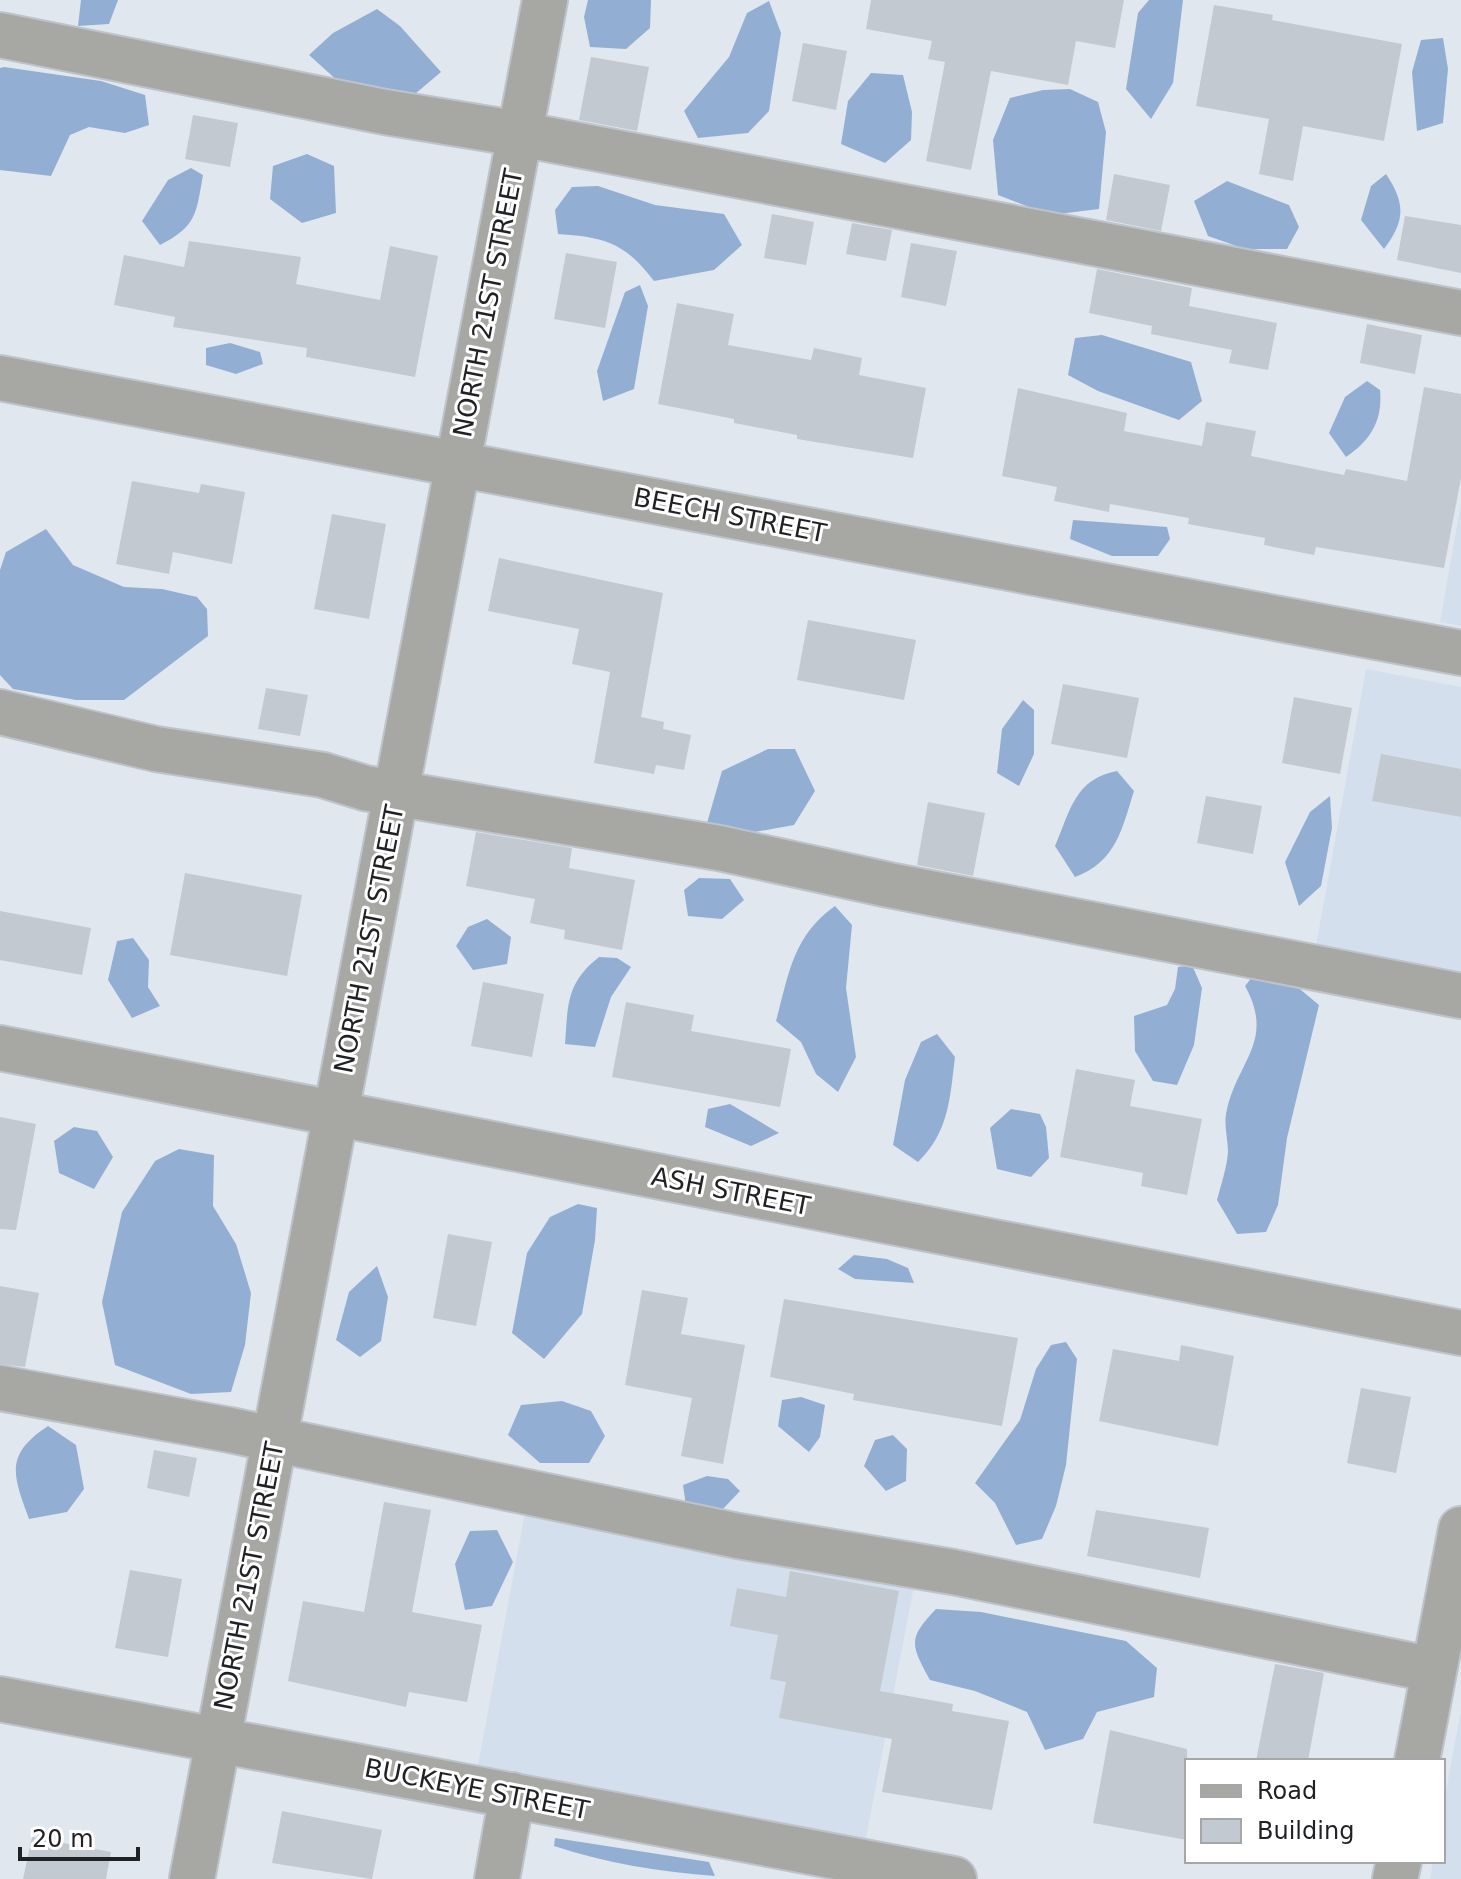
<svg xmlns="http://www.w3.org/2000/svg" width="1461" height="1879" font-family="'DejaVu Sans',sans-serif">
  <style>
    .built { fill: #d4dfed }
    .forest { fill: #92afd3 }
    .building { fill: #c3c9d0 }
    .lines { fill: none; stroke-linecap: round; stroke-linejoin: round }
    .minor-casing { stroke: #bec3ca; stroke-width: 48 }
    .minor { stroke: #a7a7a4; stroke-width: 44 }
    .labels { text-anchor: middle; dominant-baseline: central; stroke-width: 6; stroke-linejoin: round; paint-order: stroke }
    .street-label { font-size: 26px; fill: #1f2124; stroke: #fff }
  </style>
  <rect width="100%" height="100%" fill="#e1e7ee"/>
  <!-- built -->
  <path class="built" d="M1461,503v123l-21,-4z
    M1366,669l95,18v296l-147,-26z
    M527,1502l389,73 -50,263 -388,-73z
    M1461,1710v169h-31l3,-18h10v-54z"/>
  <!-- forest -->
  <path class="forest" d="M81,0h37l-9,24 -31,2z
    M588,0h63l-1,28 -24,21 -36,-2 -6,-30z
    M1149,0h34l-10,83 -22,36 -25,-30 12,-76z
    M769,1l12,32 -12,78 -21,22 -50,5 -14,-27 45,-54 18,-44z
    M377,9l23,17 41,46 -26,22 -76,-12 -30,-27 24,-22z
    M1443,38l5,31 -5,54 -26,8 -5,-59 9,-32z
    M4,67l97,14 44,14 4,30 -24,8 -36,-6 -19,8 -19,41 -51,-6v-102z
    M871,73l32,2 9,37 -1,28 -26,23 -44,-19 7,-43z
    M1070,89l28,13 8,30 -7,77 -49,6 -52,-20 -5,-55 17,-42 33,-8z
    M307,154l27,12 2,47 -34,10 -32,-24 3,-33z
    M191,168l12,7c-7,39 -6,51 -43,70l-18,-24 26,-41z
    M1386,174c20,30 19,47 -2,75l-23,-29 10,-34z
    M1227,181l62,24 10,22 -12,22h-42l-37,-13 -14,-35z
    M598,186l57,19 69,9 18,31 -28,25 -60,11c-29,-38 -49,-44 -96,-47l-3,-24 17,-23z
    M640,285l8,21 -14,83 -31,12 -6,-30 28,-79z
    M1102,335l89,27 11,39 -23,19 -81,-29 -30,-16 7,-37z
    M230,343l30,9 3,12 -27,10 -30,-9v-17z
    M1367,381l13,9c3,31 -10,51 -34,67l-17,-24 16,-36z
    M1073,520l94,7 3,12 -12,17h-46l-42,-17z
    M46,529l27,36 51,22 38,2 35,8 10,12 1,27 -84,64h-48l-63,-11 -13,-14v-105l6,-18z
    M1023,700l11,10v44l-15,32 -22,-13 5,-44z
    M768,749h27l20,42 -21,34 -45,8 -42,-10 15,-52z
    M1117,771l17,20c-12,38 -18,71 -59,86l-20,-31c16,-37 20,-67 62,-75z
    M1330,796l2,32 -11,58 -22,20 -14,-44 25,-50z
    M699,878l31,1 14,21 -22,19 -34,-3 -4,-26z
    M835,906l17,19 -6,63 10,69 -18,35 -22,-18 -15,-32 -25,-21c13,-48 17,-85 59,-115z
    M487,919l24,18 -4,27 -34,6 -17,-24 12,-19z
    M133,938l16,22 -1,27 12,19 -28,12 -24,-38 9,-39z
    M599,957l18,1 14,9 -20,30 -16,50 -30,-3c3,-39 1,-61 34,-87z
    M1192,965l10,23 -8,57 -17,40 -24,-4 -18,-30 -1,-35 33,-11 8,-16 3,-22z
    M1256,972l33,8 30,25 -32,133 -9,67 -12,27 -29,2 -20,-34c4,-15 10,-33 11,-48 0,-12 -4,-26 -2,-38 10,-53 50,-72 19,-128z
    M937,1034l18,23c-5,41 -6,75 -37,105l-25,-17 12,-65 16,-38z
    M730,1104l49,29 -28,13 -46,-19 3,-18z
    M1011,1109l29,5 6,13 3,31 -18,19 -34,-8 -7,-41z
    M74,1127l23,4 16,26 -19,32 -35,-16 -5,-32z
    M179,1149l35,6 -1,51 23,38 15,49 -6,52 -14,47 -40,2 -76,-29 -13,-63 20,-90 33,-51z
    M578,1204l19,4 -2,32 -13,74 -38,45 -32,-26 15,-80 23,-36z
    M854,1255l33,4 21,9 6,15 -59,-4 -17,-10z
    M377,1266l11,31 -7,44 -21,16 -24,-17 13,-48z
    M1066,1342l11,17 -11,106 -10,41 -14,33 -26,6 -21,-42 -20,-20 45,-63 16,-51 15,-24z
    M801,1397l24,8 -5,32 -11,15 -31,-26 4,-26z
    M562,1401l29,10 14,25 -16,27h-49l-32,-28 13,-30z
    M48,1426l28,19 8,44 -17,23 -38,7c-16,-44 -25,-64 19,-93z
    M893,1435l14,14 -1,32 -20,10 -22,-25 11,-26z
    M707,1476l21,3 12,12 -18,19 -36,-4 -3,-21z
    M497,1530l16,32 -21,44 -27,4 -10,-46 15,-33z
    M936,1609l45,3 145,29 31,27 -3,29 -57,15 -14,27 -38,11 -18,-38 -52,-21 -45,-11c-19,-35 -23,-41 6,-71z
    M555,1838l154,24 6,14c-54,-4 -110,-13 -161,-30z"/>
  <!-- building -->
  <path class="building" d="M871,0h253l-9,48 -39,-7 -8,44 -77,-14 -20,99 -45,-9 19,-99 -17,-3 4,-18 -66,-12z
    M1214,5l59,10 -1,5 130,24 -18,97 -81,-15 -10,55 -34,-7 10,-55 -73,-13z
    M803,43l44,8 -11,59 -44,-9z
    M591,57l58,10 -12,64 -58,-11z
    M193,115l45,8 -8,44 -45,-8z
    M1114,174l56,11 -9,46 -55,-11z
    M772,214l42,8 -8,43 -42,-7z
    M1405,216l56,9v48l-64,-13z
    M852,223l40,7 -6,31 -40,-7z
    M189,241l112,16 -5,27 84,16 10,-54 48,10 -23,121 -109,-20 1,-9 -134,-21 2,-10 -61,-12 10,-50 60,12z
    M911,243l46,8 -11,55 -45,-9z
    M566,253l51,9 -12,66 -51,-9z
    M1097,269l95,19 -3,18 88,17 -9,47 -39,-7 3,-13 -81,-16 1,-8 -63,-13z
    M677,303l57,11 -6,31 83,15 3,-12 48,10 -3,17 67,13 -13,70 -116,-19v-4l-63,-12v-4l-76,-15z
    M1367,324l55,11 -7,39 -55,-11z
    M1424,387l37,7v84l-17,90 -128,-21 -2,8 -50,-10 1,-7 -77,-14 1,-6 -79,-14 -1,8 -55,-11 3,-14 -55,-11 16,-88 109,25 -3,18 78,15 4,-24 50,9 -5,25 93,19 2,-6 61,12z
    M132,481l67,12 2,-9 44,8 -13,72 -59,-12 -4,22 -53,-10z
    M332,514l54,10 -17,95 -55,-10z
    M499,558l164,35 -22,124 23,5 -1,7 28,6 -7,35 -28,-5 -2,9 -60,-11 16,-91 -38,-8 7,-35 -91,-18z
    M808,620l108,20 -12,60 -107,-20z
    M1063,684l76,14 -12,60 -76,-14z
    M266,688l42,7 -8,41 -42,-7z
    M1294,697l58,11 -12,66 -58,-11z
    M1381,754l80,15v48l-89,-16z
    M1206,796l56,10 -9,48 -56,-11z
    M928,802l57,11 -12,63 -56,-11z
    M476,832l96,16 -3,20 66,12 -13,70 -58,-11 1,-9 -35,-7 5,-24 -69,-13z
    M185,873l117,22 -15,81 -117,-21z
    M0,911l91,17 -9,47 -82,-15z
    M483,982l61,12 -12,63 -61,-11z
    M626,1002l68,13 -3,16 100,18 -11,58 -168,-30z
    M1076,1069l59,11 -5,26 72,13 -15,76 -46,-9 2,-13 -83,-16z
    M0,1117l36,7 -20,106 -16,-1z
    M448,1234l44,8 -16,84 -43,-8z
    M0,1286l39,7 -14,74 -25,-3z
    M642,1290l46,8 -7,36 64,11 -22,119 -42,-8 11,-58 -67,-13z
    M784,1299l234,39 -16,88 -149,-26 1,-6 -84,-17z
    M1181,1345l53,11 -16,90 -119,-25 14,-72 66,12z
    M1361,1388l50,9 -15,76 -49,-10z
    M154,1450l43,8 -8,39 -42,-9z
    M384,1502l47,8 -19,102 70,13 -15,77 -58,-10 -3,15 -118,-26 15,-80 61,11z
    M1096,1510l113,18 -9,50 -113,-22z
    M130,1570l52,9 -14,78 -53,-9z
    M790,1571l109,20 -19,100 73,13 -1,7 57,10 -17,89 -110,-18 10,-53 -113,-21 7,-36 -16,-3 8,-44 -48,-9 7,-38 49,9z
    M1275,1664l49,9 -16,88h-52z
    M1110,1730l77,19v91l-94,-17z
    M282,1811l100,19 -10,49 -100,-16z
    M32,1837l79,15 -5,27h-83z"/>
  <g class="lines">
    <defs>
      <path id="minor" d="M0,35l385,77 135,22 941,179
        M0,378l1461,275
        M0,712l156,37 167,26 42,13 354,60 170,37 572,111
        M0,1048l1461,285
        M0,1388l230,42 508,106 215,36 481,98
        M0,1699l954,180
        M1417,1761l44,-232
        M192,1879l353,-1879
        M497,1879l15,-84
        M1395,1879l4,-18"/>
    </defs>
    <!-- minor casing -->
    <use href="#minor" class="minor-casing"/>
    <!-- minor -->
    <use href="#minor" class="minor"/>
  </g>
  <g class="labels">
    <!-- street labels -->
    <g class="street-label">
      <text transform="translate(488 303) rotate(-79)">NORTH 21ST STREET</text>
      <text transform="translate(730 515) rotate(11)">BEECH STREET</text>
      <text transform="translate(369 939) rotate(-79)">NORTH 21ST STREET</text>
      <text transform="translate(731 1191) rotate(11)">ASH STREET</text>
      <text transform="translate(249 1576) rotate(-79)">NORTH 21ST STREET</text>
      <text transform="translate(477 1789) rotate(11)">BUCKEYE STREET</text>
    </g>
  </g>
  <!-- legend -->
  <rect x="1185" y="1759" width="260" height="104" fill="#ffffff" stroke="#a5a6a7" stroke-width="2"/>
  <rect x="1201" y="1785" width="40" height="12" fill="#a7a7a4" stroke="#a5a6a7" stroke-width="2"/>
  <text x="1257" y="1799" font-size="24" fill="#1f2124">Road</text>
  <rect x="1201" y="1819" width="40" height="24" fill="#c3c9d0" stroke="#a5a6a7" stroke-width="2"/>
  <text x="1257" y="1839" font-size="24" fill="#1f2124">Building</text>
  <!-- scale -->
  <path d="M20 1847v12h118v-12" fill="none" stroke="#1f2124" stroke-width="4"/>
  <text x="32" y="1847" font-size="24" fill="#1f2124" stroke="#ffffff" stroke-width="6" paint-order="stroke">20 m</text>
</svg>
